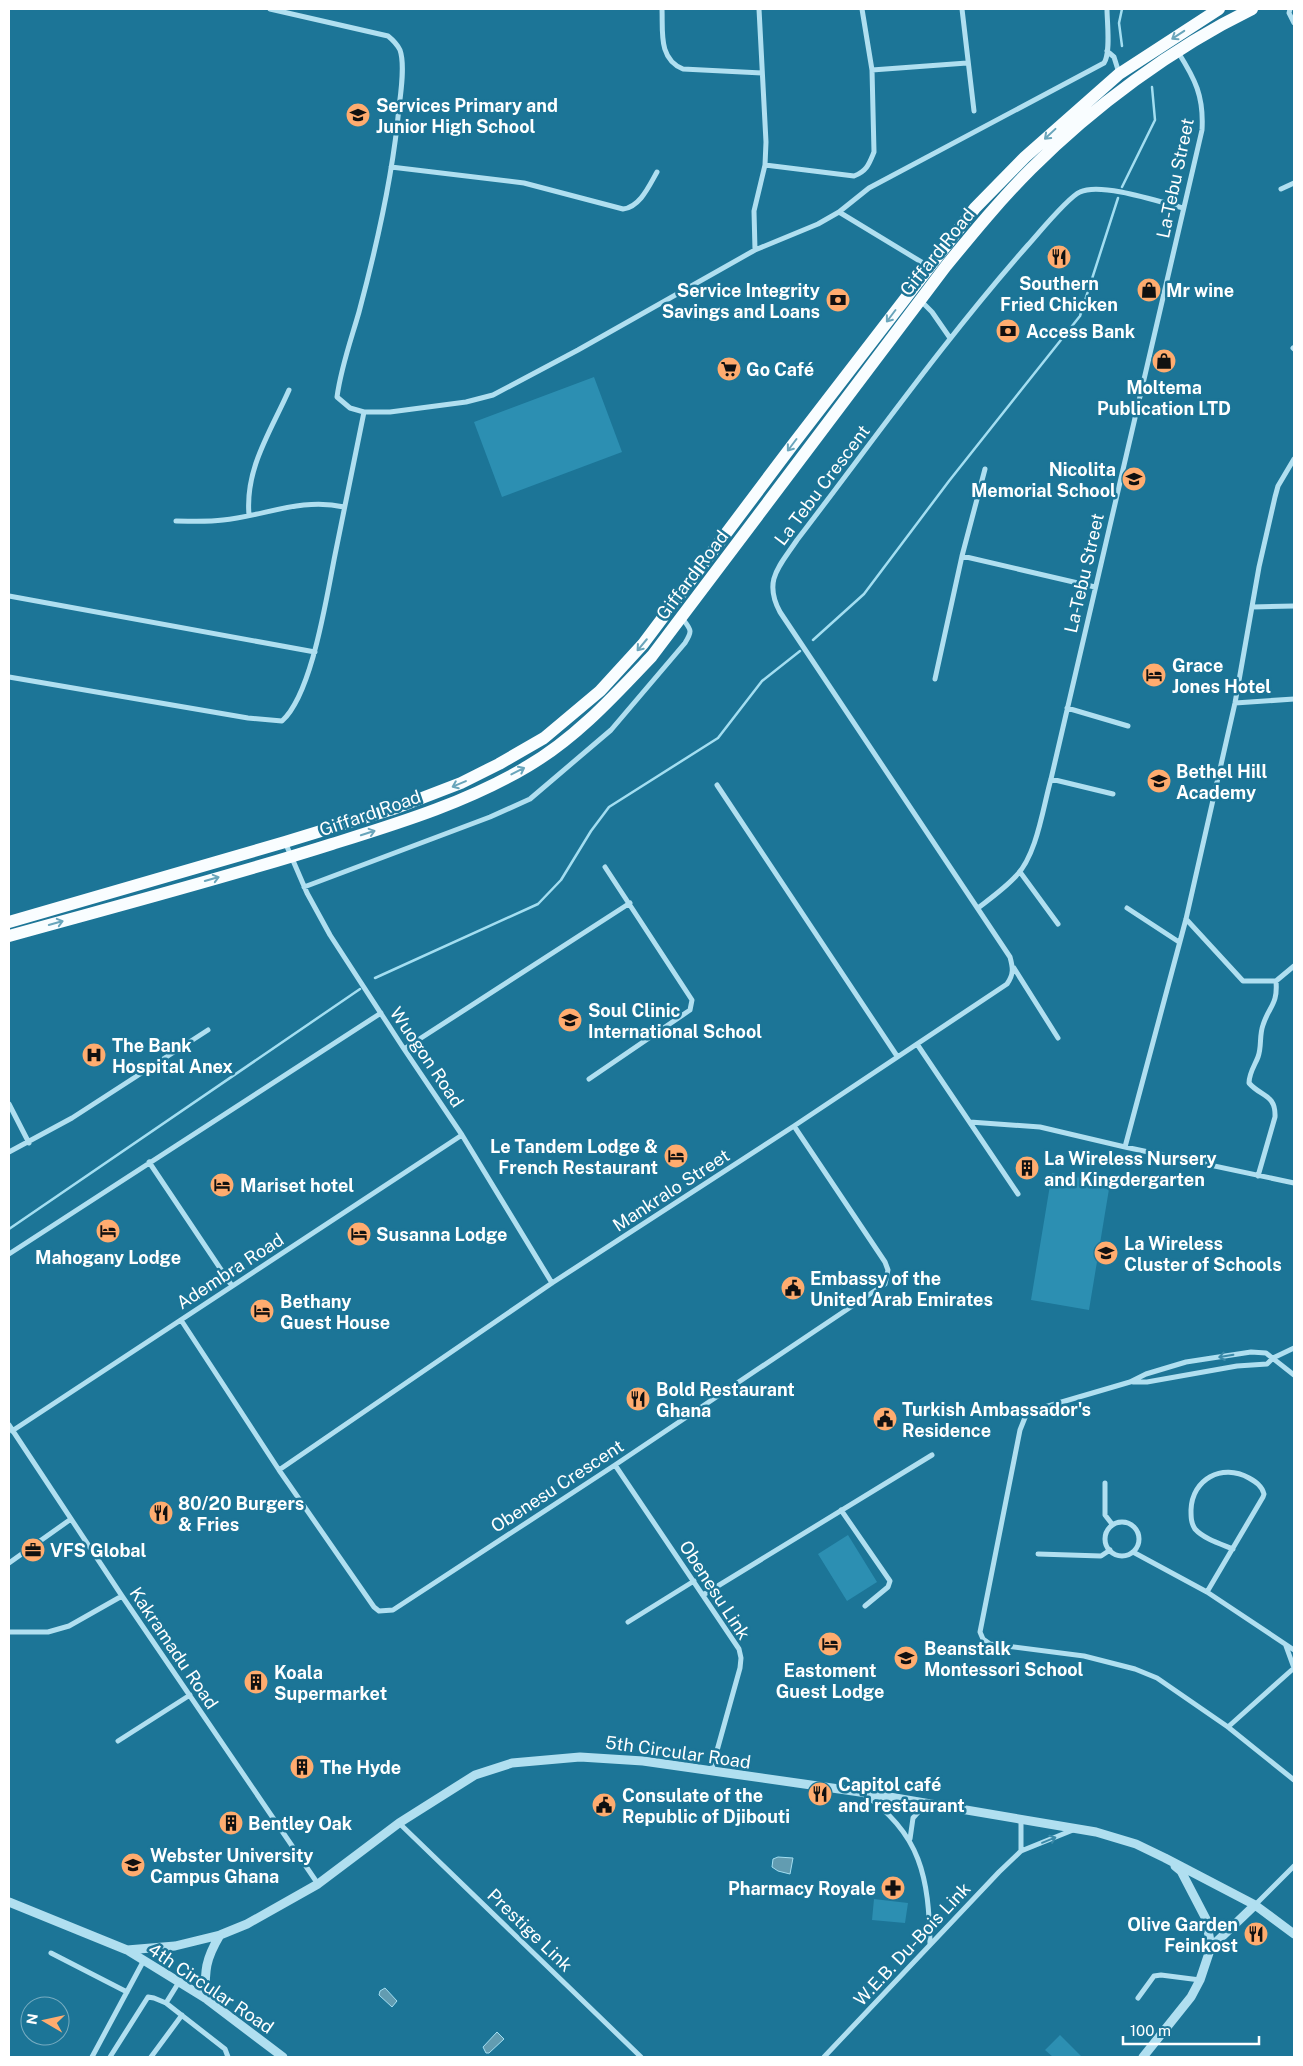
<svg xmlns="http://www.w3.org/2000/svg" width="1303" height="2066" font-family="'Public Sans',sans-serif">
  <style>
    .green { fill: #2c8fb2 }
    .water { fill: #629cb1; stroke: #a3def1 }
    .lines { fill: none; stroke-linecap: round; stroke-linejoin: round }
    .stream { stroke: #a3def1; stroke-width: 2.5 }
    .minor { stroke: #b0dff0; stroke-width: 5 }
    .tertiary { stroke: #b0dff0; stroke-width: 9 }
    .primary { stroke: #f9fdff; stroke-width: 12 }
    .oneway { stroke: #69a5bb }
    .oneway2 { stroke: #3a8aa9 }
    .labels { text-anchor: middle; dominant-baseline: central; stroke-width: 5; stroke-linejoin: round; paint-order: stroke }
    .poi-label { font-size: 18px; font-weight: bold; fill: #fff; stroke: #1c7597; text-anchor: start }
    .street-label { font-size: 18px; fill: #fff; stroke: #1c7597 }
  </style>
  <rect width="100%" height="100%" fill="#1c7597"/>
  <!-- green -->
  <path class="green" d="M594,377l28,75 -120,45 -28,-75z
    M1052,1173l58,10 -21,127 -58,-10z
    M848,1535l29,47 -30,19 -29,-47z
    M874,1899l34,4 -3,20 -33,-3z
    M1060,2035l22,22h-29l-8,-7z"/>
  <!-- water -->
  <path class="water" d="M778,1857l15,1 -3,16 -12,-3 -6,-4 1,-8z
    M385,1988l12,13 -5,6 -13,-12 1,-4z
    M497,2032l7,7 -15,14h-3l-3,-6z"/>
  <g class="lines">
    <!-- stream -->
    <path class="stream" d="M1122,9l-3,14 3,23
      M1122,187l33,-67 -3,-33
      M813,640l51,-46 85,-113 131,-165 38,-118
      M375,978l163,-74 23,-24 30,-49 18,-24 109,-69 44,-57 38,-30
      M9,1229l351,-240"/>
    <!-- minor -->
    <path class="minor" d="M270,9l118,27c5,4 9,8 12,14 5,14 1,42 -1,57 -6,69 -22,138 -40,205 -8,28 -18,55 -22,85l13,11 14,4h26l76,-10 27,-7 85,-45 177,-100 63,-26 21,-12 89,54
      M662,9c1,22 -4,50 21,60l79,4
      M962,9l12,102
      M1290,9l-1,4 5,10
      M1107,51l7,6 5,16
      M872,70l95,-7
      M765,165l89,11c13,-5 15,-12 20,-24l-2,-82 -10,-61
      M391,167l133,16 99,26c17,-2 26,-23 34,-37
      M1281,189l13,-6
      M839,212l30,-24 235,-125c7,-10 3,-41 3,-54
      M755,250l-1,-39 11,-46 1,-23 -7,-133
      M920,300l12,12 18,26
      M1293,348l1,1
      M249,515c-4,-47 22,-84 40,-125
      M176,521c16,0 31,1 47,-1 41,-4 79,-23 121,-13
      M962,556l133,31
      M9,596l306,56
      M1252,607l42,-1
      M9,677l239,41 34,3c31,-28 45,-128 54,-171 9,-46 19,-92 28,-138
      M935,679l27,-123 23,-87
      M1235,703l59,-4
      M1067,708l61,18
      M1051,779l62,15
      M717,785l180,271
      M285,842l22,51 23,42 74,114 58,86 90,148
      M1020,872l38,52
      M304,887l186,-70 40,-18 81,-69 74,-87c8,-13 6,-13 -3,-25
      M978,908c13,-10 27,-20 38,-32 21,-21 27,-69 35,-97l151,-649c2,-34 -7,-51 -24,-78
      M1127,908l52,34
      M1186,919l57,62h33l18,-15
      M1014,968l44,70
      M917,1044l101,150
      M404,1049l226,-146
      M589,1079l101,-69 2,-10 -87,-133
      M9,1104l20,39
      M970,1122l70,5 85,20 169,36
      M1125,1147l61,-228 49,-216 24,-136 16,-70 3,-11 16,-27
      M9,1152l63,-34 136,-88
      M149,1162l83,124
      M1258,1176l17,-59c1,-23 -14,-20 -26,-34 0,-10 6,-18 9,-26 4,-11 1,-21 5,-32 6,-19 15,-20 13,-44
      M9,1254l372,-241
      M181,1320l98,150 95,137 5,4 14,-1 222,-145 270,-181 3,-14 -3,-8 -91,-136
      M1294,1375l-28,-22 -15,-1 -65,10 -40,12 -16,8 -99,29 -5,4 -6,15 -40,202 3,7 7,5 94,12 51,13 22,9 71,49 66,53
      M1133,1382h14l90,-16 30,-2 6,-6 21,-10
      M9,1425l113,171 196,288
      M12,1431l450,-296
      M615,1465l124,184 2,9 -1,10 -29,104
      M279,1470l273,-187 242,-157 213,-142c7,-10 6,-16 3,-27l-230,-345c-17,-32 -1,-45 17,-72 76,-99 148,-201 231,-295 10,-11 40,-48 52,-53 21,-10 80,10 103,16
      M1105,1483v32l7,9
      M841,1510l49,71 -2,6 -23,19
      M1105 1539a17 17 0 1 1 34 0a17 17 0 1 1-34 0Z
      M1133,1552l74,40 87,58
      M1038,1554l63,2 9,-6
      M9,1563l62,-44
      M1207,1592l56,-95 1,-3c-2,-8 -8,-12 -15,-16 -27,-15 -57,1 -58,32 0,7 0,13 4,19 9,10 26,15 38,20
      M703,1595l229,-140
      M628,1622l66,-41
      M9,1632h39l21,-6 53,-30
      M1286,1646l8,22
      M1228,1727l66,-59
      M118,1741l72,-46
      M863,1794c58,39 66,84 67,151
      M1021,1818v33
      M399,1823l242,234
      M910,1839l3,-21 13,-15
      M1255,1905l39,-39
      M51,1953l76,39
      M179,1982l-13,21 59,46 3,8
      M1138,1998l16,-22 7,-1 39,5
      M92,2057l52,-97
      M110,2057l38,-60 6,1 12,5
      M151,2057l31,-42
      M824,2057l175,-185 22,-21 52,-21"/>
    <!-- tertiary -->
    <path class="tertiary" d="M1175,1866l6,5 25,48 5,28
      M9,1902l118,48 78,48 78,59
      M127,1950l48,-4 45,-11 27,-11 71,-40 81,-61 76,-48 37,-12 68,-6 63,4 217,31 236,40 40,12 29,14 90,47 39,29
      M205,1998c0,-28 0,-38 15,-63
      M1143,2057l48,-60 9,-17 11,-33 44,-42"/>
    <!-- primary -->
    <path class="primary" d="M9,922l276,-80 111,-34 65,-25 38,-19 45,-26 56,-47 43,-47 151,-201 181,-235 50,-51 94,-83 100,-65
      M9,936c108,-30 216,-58 323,-92 67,-21 136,-42 196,-78 48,-28 86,-70 124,-110l294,-390c27,-33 54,-66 85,-97 62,-62 141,-121 221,-160"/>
  </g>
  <!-- one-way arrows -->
  <defs><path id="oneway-shaft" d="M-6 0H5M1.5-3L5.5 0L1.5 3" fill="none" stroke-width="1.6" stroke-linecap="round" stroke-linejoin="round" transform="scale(1.25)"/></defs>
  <g class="oneway">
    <use href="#oneway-shaft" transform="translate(1178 35) rotate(147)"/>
    <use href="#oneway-shaft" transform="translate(1050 134) rotate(137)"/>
    <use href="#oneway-shaft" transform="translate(891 316) rotate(127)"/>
    <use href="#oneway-shaft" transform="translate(792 445) rotate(127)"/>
    <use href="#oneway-shaft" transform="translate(642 645) rotate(130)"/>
    <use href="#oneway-shaft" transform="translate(518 771) rotate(-27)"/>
    <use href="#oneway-shaft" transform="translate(459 784) rotate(157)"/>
    <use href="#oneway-shaft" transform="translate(368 833) rotate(-18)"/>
    <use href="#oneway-shaft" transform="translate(212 879) rotate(-16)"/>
    <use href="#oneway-shaft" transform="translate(56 923) rotate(-16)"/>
  </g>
  <g class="oneway2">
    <use href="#oneway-shaft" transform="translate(1226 1356) rotate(171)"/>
    <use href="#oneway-shaft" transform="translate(1049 1840) rotate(-22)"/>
  </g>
  <!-- icons -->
  <defs>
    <symbol id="school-disc" viewBox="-11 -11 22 22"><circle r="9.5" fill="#ffac6f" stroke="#1c7597"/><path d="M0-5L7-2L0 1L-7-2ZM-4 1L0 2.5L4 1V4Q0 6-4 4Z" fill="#111"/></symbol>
    <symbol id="restaurant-disc" viewBox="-11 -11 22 22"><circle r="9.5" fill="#ffac6f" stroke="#1c7597"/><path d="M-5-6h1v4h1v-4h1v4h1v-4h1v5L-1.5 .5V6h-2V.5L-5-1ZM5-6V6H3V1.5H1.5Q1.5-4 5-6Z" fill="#111"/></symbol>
    <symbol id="shop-disc" viewBox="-11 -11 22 22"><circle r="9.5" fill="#ffac6f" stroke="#1c7597"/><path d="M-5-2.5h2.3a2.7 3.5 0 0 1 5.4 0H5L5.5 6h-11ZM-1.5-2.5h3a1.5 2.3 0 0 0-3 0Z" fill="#111"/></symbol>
    <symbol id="bank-disc" viewBox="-11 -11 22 22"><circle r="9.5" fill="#ffac6f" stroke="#1c7597"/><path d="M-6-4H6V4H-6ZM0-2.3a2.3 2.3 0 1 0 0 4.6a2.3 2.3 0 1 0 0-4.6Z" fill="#111"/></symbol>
    <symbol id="supermarket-disc" viewBox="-11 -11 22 22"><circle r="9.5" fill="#ffac6f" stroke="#1c7597"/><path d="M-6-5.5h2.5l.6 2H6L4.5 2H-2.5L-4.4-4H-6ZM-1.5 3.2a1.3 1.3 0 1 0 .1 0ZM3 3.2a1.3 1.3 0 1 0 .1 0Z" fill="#111"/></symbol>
    <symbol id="hotel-disc" viewBox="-11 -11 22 22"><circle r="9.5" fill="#ffac6f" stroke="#1c7597"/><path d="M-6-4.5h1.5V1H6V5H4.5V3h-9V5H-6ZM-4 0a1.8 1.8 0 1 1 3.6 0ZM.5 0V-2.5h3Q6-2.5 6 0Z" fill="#111"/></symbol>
    <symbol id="hospital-disc" viewBox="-11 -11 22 22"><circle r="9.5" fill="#ffac6f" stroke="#1c7597"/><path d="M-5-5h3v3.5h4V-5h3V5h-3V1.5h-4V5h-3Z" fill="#111"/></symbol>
    <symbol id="building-disc" viewBox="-11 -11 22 22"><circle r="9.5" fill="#ffac6f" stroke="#1c7597"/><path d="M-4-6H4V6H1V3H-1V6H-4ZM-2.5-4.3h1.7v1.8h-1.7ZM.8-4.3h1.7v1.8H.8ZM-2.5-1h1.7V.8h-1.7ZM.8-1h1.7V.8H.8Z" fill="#111"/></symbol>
    <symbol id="civic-disc" viewBox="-11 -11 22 22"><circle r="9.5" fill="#ffac6f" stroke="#1c7597"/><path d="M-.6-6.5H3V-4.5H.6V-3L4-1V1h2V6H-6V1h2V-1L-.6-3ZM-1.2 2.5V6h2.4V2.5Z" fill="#111"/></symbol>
    <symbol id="office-disc" viewBox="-11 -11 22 22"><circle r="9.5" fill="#ffac6f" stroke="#1c7597"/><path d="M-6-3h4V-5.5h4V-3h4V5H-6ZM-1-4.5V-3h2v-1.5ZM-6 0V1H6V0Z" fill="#111"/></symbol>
    <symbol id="university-disc" viewBox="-11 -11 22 22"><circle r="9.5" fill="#ffac6f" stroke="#1c7597"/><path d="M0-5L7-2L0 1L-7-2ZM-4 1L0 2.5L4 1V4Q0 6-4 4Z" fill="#111"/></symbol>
    <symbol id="pharmacy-disc" viewBox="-11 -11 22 22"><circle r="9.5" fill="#ffac6f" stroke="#1c7597"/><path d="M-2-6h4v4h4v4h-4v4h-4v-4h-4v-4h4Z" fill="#111"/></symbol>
  </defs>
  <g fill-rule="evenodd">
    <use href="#school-disc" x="344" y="101" width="28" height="28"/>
    <use href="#restaurant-disc" x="1045" y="243" width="28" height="28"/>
    <use href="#shop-disc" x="1135" y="276" width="28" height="28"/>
    <use href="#bank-disc" x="824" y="286" width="28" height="28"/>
    <use href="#bank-disc" x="994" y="317" width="28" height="28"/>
    <use href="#shop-disc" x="1150" y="347" width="28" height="28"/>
    <use href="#supermarket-disc" x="715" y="355" width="28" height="28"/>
    <use href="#school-disc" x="1120" y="465" width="28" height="28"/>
    <use href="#hotel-disc" x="1140" y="661" width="28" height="28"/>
    <use href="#school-disc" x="1145" y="767" width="28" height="28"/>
    <use href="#school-disc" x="556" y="1006" width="28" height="28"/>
    <use href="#hospital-disc" x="80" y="1041" width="28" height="28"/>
    <use href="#hotel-disc" x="662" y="1142" width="28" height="28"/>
    <use href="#building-disc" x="1013" y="1154" width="28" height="28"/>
    <use href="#hotel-disc" x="208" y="1171" width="28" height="28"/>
    <use href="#hotel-disc" x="94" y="1217" width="28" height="28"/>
    <use href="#hotel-disc" x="345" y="1220" width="28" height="28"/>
    <use href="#school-disc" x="1092" y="1239" width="28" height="28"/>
    <use href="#civic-disc" x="779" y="1274" width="28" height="28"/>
    <use href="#hotel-disc" x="248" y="1297" width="28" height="28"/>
    <use href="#restaurant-disc" x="624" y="1385" width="28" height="28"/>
    <use href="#civic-disc" x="871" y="1405" width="28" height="28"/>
    <use href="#restaurant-disc" x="147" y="1499" width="28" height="28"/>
    <use href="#office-disc" x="19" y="1536" width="28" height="28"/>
    <use href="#hotel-disc" x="816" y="1630" width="28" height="28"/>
    <use href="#school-disc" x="892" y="1644" width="28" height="28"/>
    <use href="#building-disc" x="242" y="1668" width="28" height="28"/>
    <use href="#building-disc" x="288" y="1753" width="28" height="28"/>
    <use href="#restaurant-disc" x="806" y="1780" width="28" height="28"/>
    <use href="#civic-disc" x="590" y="1791" width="28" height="28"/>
    <use href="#building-disc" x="217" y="1809" width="28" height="28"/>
    <use href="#university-disc" x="119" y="1851" width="28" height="28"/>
    <use href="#pharmacy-disc" x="879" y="1874" width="28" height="28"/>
    <use href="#restaurant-disc" x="1242" y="1920" width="28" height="28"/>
  </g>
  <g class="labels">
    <!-- poi labels -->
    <g class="poi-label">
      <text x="376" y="105">Services Primary and<tspan x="376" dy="21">Junior High School</tspan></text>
      <text x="1059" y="283" text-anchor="middle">Southern<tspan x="1059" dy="21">Fried Chicken</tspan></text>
      <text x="820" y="290" text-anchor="end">Service Integrity<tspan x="820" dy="21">Savings and Loans</tspan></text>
      <text x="1166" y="290">Mr wine</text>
      <text x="1026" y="331">Access Bank</text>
      <text x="746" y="369">Go Café</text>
      <text x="1164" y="387" text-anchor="middle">Moltema<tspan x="1164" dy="21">Publication LTD</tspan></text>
      <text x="1116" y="469" text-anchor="end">Nicolita<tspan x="1116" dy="21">Memorial School</tspan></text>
      <text x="1172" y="665">Grace<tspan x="1172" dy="21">Jones Hotel</tspan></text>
      <text x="1176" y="771">Bethel Hill<tspan x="1176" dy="21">Academy</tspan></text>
      <text x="588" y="1010">Soul Clinic<tspan x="588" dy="21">International School</tspan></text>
      <text x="112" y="1045">The Bank<tspan x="112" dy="21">Hospital Anex</tspan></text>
      <text x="658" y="1146" text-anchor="end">Le Tandem Lodge &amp;<tspan x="658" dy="21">French Restaurant</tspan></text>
      <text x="1044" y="1158">La Wireless Nursery<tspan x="1044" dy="21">and Kingdergarten</tspan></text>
      <text x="240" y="1185">Mariset hotel</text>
      <text x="376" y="1234">Susanna Lodge</text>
      <text x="1124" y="1243">La Wireless<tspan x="1124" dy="21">Cluster of Schools</tspan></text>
      <text x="108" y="1257" text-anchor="middle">Mahogany Lodge</text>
      <text x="810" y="1278">Embassy of the<tspan x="810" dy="21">United Arab Emirates</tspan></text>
      <text x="280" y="1301">Bethany<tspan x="280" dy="21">Guest House</tspan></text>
      <text x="656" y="1389">Bold Restaurant<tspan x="656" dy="21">Ghana</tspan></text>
      <text x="902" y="1409">Turkish Ambassador's<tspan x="902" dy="21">Residence</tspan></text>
      <text x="178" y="1503">80/20 Burgers<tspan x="178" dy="21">&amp; Fries</tspan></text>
      <text x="50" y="1550">VFS Global</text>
      <text x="924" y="1648">Beanstalk<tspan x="924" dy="21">Montessori School</tspan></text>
      <text x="830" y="1670" text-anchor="middle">Eastoment<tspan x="830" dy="21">Guest Lodge</tspan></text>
      <text x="274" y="1672">Koala<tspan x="274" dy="21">Supermarket</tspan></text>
      <text x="320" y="1767">The Hyde</text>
      <text x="838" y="1784">Capitol café<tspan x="838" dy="21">and restaurant</tspan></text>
      <text x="622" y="1795">Consulate of the<tspan x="622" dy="21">Republic of Djibouti</tspan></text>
      <text x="248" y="1823">Bentley Oak</text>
      <text x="150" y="1855">Webster University<tspan x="150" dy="21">Campus Ghana</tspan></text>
      <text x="876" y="1888" text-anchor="end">Pharmacy Royale</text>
      <text x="1238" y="1924" text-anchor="end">Olive Garden<tspan x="1238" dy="21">Feinkost</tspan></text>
    </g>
    <!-- street labels -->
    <g class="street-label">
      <text transform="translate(1175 178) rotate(-78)">La-Tebu Street</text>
      <text transform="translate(937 252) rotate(-51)">Giffard Road</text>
      <text transform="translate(822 485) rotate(-53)">La Tebu Crescent</text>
      <text transform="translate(1084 573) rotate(-77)">La-Tebu Street</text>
      <text transform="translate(692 575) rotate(-53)">Giffard Road</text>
      <text transform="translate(370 813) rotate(-19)">Giffard Road</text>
      <text transform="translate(427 1057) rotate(56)">Wuogon Road</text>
      <text transform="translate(671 1190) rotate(-33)">Mankralo Street</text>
      <text transform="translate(230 1271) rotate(-33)">Adembra Road</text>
      <text transform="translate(557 1486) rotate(-33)">Obenesu Crescent</text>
      <text transform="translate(715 1590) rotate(57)">Obenesu Link</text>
      <text transform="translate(174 1648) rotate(56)">Kakramadu Road</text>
      <text transform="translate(678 1752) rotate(8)">5th Circular Road</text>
      <text transform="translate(530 1930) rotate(44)">Prestige Link</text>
      <text transform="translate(912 1944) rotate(-47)">W.E.B. Du-Bois Link</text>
      <text transform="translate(211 1988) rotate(34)">4th Circular Road</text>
    </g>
  </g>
  <!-- border -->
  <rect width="1303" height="2066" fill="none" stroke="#ffffff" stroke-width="20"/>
  <!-- north arrow -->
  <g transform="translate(45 2021) rotate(279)"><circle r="24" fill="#1c7597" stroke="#77acc1"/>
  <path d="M0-4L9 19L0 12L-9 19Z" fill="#ffac6f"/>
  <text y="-8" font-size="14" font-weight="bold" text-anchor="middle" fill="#ffffff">N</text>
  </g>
  <!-- scale -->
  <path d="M1123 2036v8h136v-8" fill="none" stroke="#ffffff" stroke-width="2.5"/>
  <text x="1130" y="2036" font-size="15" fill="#ffffff" stroke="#1c7597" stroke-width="4" paint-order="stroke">100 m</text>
</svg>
